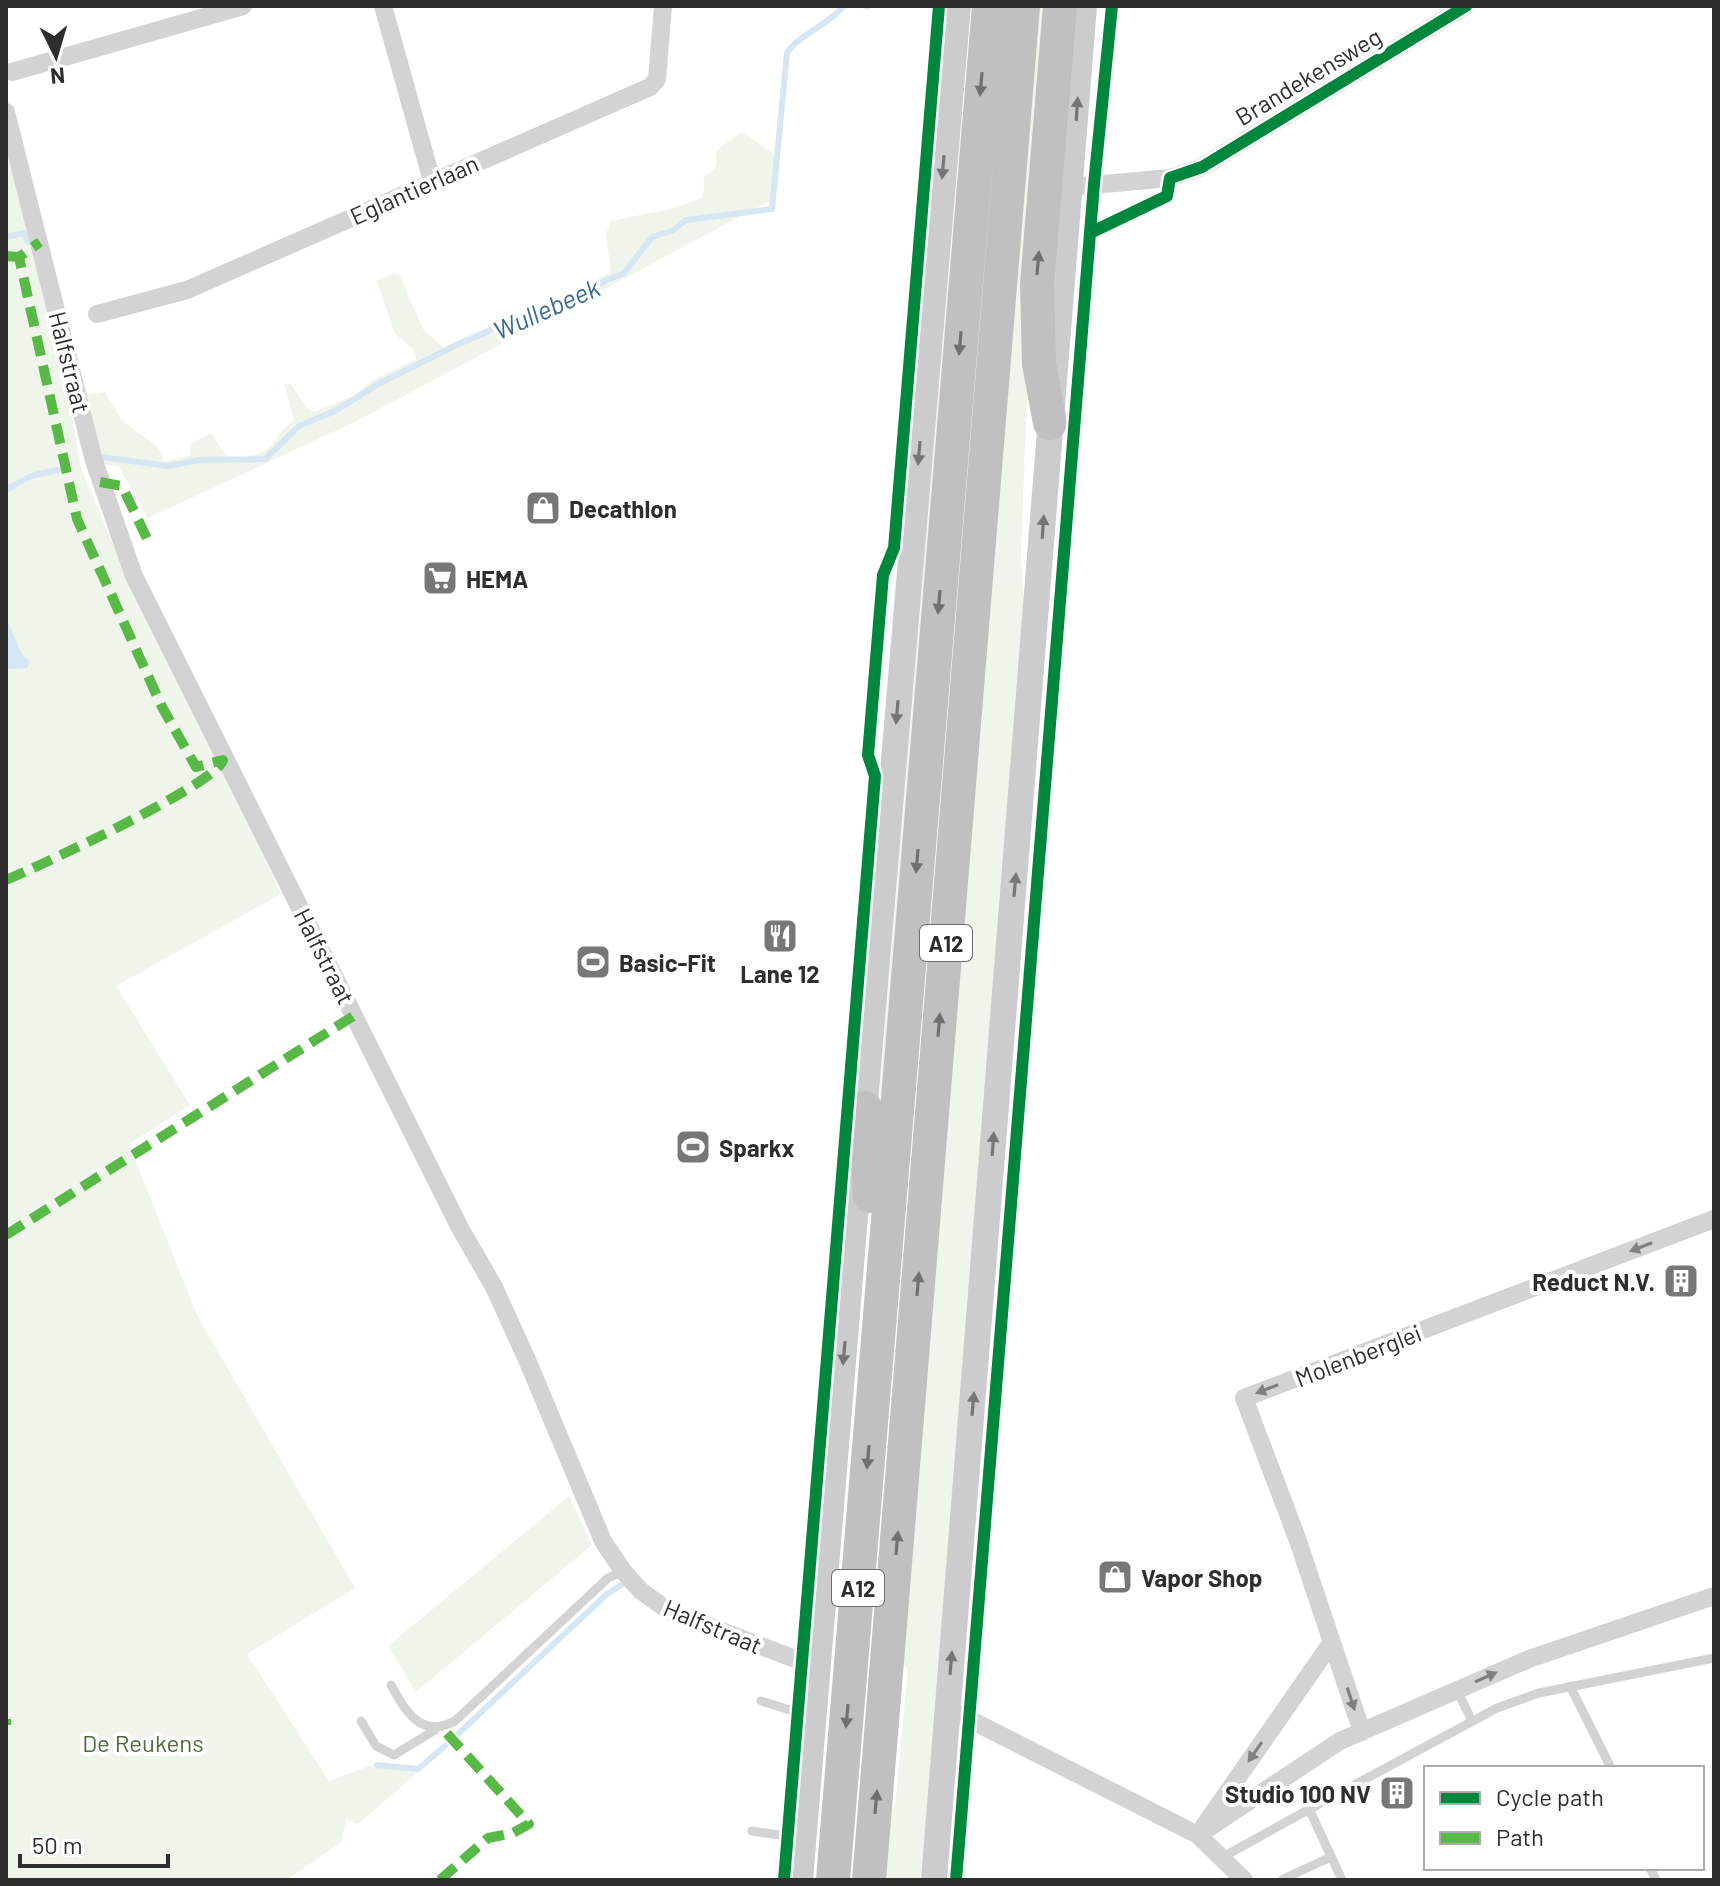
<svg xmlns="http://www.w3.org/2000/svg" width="1720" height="1886" font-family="Barlow,sans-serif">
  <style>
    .green { fill: #f0f5eb }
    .water { fill: #d6e6f2 }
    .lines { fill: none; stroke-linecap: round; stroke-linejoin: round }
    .stream { stroke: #d6e6f2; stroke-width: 6 }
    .lane { stroke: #d3d3d3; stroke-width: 9 }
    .street { stroke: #d3d3d3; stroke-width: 18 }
    .secondary { stroke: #ccc; stroke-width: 26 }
    .highway { stroke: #c0c0c0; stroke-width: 34 }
    .quiet { stroke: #58b947; stroke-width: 10; stroke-dasharray: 20 10; stroke-linecap: butt }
    .cycleway-casing { stroke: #fff; stroke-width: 17 }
    .cycleway { stroke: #00873e; stroke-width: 12 }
    .oneway { fill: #707070 }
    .oneway2 { fill: #757575 }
    .oneway3 { fill: #808080 }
    .labels { text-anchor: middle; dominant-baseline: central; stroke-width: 8; stroke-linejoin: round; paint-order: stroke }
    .shield { fill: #fff; stroke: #6d6d6d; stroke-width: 2 }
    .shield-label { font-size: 22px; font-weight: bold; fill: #2e2e2e }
    .street-label { font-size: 24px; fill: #2e2e2e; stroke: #fff }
    .poi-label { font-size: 24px; font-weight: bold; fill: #2e2e2e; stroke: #fff; text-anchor: start }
    .park-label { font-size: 24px; fill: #4e6b39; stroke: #fff }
    .water-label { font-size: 26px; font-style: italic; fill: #376b94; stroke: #fff }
  </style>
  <rect width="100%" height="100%" fill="#fff"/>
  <!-- green -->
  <path class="green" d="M1039,6h14l-21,249 -11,302 5,87 -104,1236h-39l4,-67 8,-7 13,-137 -8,-6z
    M962,116l6,1 -81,994 -9,-1z
    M742,132l37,25 -4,41 -420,224 -207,96 -29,-51 -17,-3 -15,-69 18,-3 17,29 35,25 8,15 25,-5 1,-12 20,-11 17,25c50,-3 34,-9 66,-39l-10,-35h7l16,24 7,4 39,-16 20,-16 43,-21 -3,-11 -18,-14 -18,-53 19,-8 4,3 23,53 20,18 168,-74 -5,-39 5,-13c31,-7 63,-10 92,-24l1,-20c15,-9 12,-11 12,-26z
    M6,134l60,251 15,83 29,69 114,230 57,127 -165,92 74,119 -61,39 68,171 158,273 -108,66 82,127 40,-15 49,6 -60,52 -12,-4 -5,22 -54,38h-281z
    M569,1496l23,49 -176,147 -28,-46z"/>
  <!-- water -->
  <path class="water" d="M6,618l16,36 8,8 -3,6 -21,1z"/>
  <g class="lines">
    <!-- stream -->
    <path class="stream" d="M865,6h3
      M6,237l18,-4 4,9
      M101,457l67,9 32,-6 65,-1 34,-33 36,-15 45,-28 79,-39 165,-71 28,-36 20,-6 14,-11 86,-11 15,-156c11,-18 40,-27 57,-47
      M6,490l25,-14 27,-6
      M459,1733l148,-139 16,-10
      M377,1765l41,4 27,-23"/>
    <!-- lane -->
    <path class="lane" d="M391,1685c15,27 30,54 64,36l153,-143 15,-7
      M1570,1686l41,82
      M1457,1690l15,31
      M761,1701l49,15
      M361,1721l15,25 18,9 41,-25
      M1306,1811l191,-103 42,-15 175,-35
      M752,1831l49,7
      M1221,1858l85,-47 5,2 31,67
      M1650,1868l6,12
      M1283,1879l48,-22"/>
    <!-- street -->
    <path class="street" d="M383,6l49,175
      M12,72l231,-66
      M6,112l88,349 40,115 326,652 34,59 34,75 75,179 20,30 18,20 28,20 150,57
      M1071,187l99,-9 32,-11 264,-161
      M97,314l90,-24 463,-203 7,-8 6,-73
      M947,1708l251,127 46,45
      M1362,1732l-65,-194 -53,-140 470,-179
      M1204,1826l128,-184
      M1198,1835l142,-94 189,-82 185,-63"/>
    <!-- secondary -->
    <path class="secondary" d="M863,1126l95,-1120
      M800,1880l59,-711
      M934,1880l150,-1874"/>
    <!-- highway -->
    <path class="highway" d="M1050,423l-11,-59 -2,-80 23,-278
      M865,1108l5,88
      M833,1880l156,-1874
      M869,1880l154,-1874"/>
    <!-- quiet -->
    <path class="quiet" d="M6,256l13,1 21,-15
      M100,482l22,4 28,59
      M6,880c31,-13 211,-96 217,-120l-27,7 -34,-60 -85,-188 -58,-262
      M6,1235l349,-220
      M6,1719v6
      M440,1880l48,-42 25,-5 16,-9 -87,-96"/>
    <defs>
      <path id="cycleway" d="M1170,178l32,-11 264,-161
        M1090,233l77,-37 3,-18
        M784,1880l91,-1104 -7,-21 15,-180 11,-27 45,-542
        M956,1880l138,-1696 18,-178"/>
    </defs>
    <!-- cycleway casing -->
    <use href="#cycleway" class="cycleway-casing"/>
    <!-- cycleway -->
    <use href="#cycleway" class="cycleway"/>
  </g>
  <!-- one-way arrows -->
  <defs><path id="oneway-solid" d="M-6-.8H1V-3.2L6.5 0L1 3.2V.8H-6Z" transform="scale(2)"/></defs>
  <g class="oneway">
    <use href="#oneway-solid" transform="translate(981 84) rotate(95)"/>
    <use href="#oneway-solid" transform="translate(1038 263) rotate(-85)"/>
    <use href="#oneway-solid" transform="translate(960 343) rotate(95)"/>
    <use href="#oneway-solid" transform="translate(939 602) rotate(95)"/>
    <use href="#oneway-solid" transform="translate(917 861) rotate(95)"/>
    <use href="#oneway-solid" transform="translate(939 1025) rotate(-85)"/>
    <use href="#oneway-solid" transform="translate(918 1284) rotate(-85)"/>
    <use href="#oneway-solid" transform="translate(868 1457) rotate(95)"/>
    <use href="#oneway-solid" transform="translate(897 1543) rotate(-85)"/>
    <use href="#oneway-solid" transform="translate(847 1716) rotate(95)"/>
    <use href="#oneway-solid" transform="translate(876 1802) rotate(-85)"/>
  </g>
  <g class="oneway2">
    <use href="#oneway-solid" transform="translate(1077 109) rotate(-86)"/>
    <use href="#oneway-solid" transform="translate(943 167) rotate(95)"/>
    <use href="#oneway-solid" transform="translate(919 453) rotate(95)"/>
    <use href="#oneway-solid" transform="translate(1043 527) rotate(-86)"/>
    <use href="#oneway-solid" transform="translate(897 712) rotate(95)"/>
    <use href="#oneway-solid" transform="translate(1015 885) rotate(-85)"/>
    <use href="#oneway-solid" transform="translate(993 1144) rotate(-86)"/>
    <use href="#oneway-solid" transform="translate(844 1353) rotate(95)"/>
    <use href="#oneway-solid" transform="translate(973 1404) rotate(-85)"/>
    <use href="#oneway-solid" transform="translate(951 1663) rotate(-85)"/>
  </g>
  <g class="oneway3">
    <use href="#oneway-solid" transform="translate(1641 1247) rotate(159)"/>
    <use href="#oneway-solid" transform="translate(1267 1389) rotate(159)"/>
    <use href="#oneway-solid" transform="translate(1486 1677) rotate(-24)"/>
    <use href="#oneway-solid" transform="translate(1351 1699) rotate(72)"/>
    <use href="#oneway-solid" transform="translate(1255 1752) rotate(125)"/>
  </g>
  <!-- icons -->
  <defs>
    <symbol id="shop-square" viewBox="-11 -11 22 22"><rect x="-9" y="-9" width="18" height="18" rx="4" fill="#777" stroke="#fff"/><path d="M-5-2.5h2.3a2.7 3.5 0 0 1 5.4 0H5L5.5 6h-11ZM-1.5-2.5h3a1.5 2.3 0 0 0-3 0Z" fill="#fff"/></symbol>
    <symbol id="supermarket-square" viewBox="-11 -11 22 22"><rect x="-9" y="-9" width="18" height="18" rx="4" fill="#777" stroke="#fff"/><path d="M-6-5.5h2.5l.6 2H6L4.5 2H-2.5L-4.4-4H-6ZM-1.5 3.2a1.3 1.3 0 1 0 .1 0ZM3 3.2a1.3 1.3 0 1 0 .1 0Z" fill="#fff"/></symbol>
    <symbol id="restaurant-square" viewBox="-11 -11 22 22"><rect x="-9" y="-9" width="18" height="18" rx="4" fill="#777" stroke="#fff"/><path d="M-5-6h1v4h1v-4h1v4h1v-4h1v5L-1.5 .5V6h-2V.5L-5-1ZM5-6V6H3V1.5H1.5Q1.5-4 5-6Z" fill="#fff"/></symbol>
    <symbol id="stadium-square" viewBox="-11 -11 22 22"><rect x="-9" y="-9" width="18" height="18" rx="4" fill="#777" stroke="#fff"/><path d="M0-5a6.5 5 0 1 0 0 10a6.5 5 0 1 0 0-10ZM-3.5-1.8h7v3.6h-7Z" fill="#fff"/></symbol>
    <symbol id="building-square" viewBox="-11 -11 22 22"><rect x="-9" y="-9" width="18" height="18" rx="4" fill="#777" stroke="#fff"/><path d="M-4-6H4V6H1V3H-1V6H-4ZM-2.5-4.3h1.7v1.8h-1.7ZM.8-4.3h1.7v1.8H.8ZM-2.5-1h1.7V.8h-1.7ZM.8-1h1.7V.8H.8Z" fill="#fff"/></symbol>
  </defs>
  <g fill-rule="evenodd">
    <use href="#shop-square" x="523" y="488" width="40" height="40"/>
    <use href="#supermarket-square" x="420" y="558" width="40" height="40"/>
    <use href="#restaurant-square" x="760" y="916" width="40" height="40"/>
    <use href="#stadium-square" x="573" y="942" width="40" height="40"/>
    <use href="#stadium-square" x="673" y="1127" width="40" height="40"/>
    <use href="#building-square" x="1661" y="1261" width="40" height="40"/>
    <use href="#shop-square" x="1095" y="1557" width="40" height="40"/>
    <use href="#building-square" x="1377" y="1773" width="40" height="40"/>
  </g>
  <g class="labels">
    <!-- shield labels -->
    <g class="shield">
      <rect x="920" y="925" width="52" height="36" rx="6"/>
      <rect x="832" y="1570" width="52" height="36" rx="6"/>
    </g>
    <g class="shield-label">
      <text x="946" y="943">A12</text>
      <text x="858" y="1588">A12</text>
    </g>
    <!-- street labels -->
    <g class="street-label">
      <text transform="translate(1308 76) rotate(-31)">Brandekensweg</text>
      <text transform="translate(414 189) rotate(-24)">Eglantierlaan</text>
      <text transform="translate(70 362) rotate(76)">Halfstraat</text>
      <text transform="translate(325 956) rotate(63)">Halfstraat</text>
      <text transform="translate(1358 1355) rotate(-21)">Molenberglei</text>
      <text transform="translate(713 1626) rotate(23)">Halfstraat</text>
    </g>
    <!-- poi labels -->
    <g class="poi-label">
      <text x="569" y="508">Decathlon</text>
      <text x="466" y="578">HEMA</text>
      <text x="619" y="962">Basic-Fit</text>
      <text x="780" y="973" text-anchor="middle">Lane 12</text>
      <text x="719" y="1147">Sparkx</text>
      <text x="1655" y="1281" text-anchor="end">Reduct N.V.</text>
      <text x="1141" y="1577">Vapor Shop</text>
      <text x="1371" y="1793" text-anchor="end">Studio 100 NV</text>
    </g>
    <!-- park labels -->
    <g class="park-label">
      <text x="143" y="1742">De Reukens</text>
    </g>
    <!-- water labels -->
    <g class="water-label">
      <text transform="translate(546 308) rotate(-24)">Wullebeek</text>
    </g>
  </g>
  <!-- border -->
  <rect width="1720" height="1886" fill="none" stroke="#2e2e2e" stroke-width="16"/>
  <!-- legend -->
  <rect x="1424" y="1766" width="280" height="104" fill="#ffffff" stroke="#ababab" stroke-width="2"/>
  <rect x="1440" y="1792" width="40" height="12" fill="#00873e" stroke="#ababab" stroke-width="2"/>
  <text x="1496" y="1806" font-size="24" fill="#2e2e2e">Cycle path</text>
  <rect x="1440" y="1832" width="40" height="12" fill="#58b947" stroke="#ababab" stroke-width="2"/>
  <text x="1496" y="1846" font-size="24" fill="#2e2e2e">Path</text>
  <!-- north arrow -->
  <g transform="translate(56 56) rotate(175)" stroke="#ffffff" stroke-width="6" paint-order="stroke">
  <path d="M0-6L14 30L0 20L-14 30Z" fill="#2e2e2e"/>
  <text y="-12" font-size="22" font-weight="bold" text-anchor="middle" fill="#2e2e2e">N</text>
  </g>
  <!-- scale -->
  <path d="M20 1854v12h148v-12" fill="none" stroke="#2e2e2e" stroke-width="4"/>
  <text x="32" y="1854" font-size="24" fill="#2e2e2e" stroke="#ffffff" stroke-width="6" paint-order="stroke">50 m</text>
</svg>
